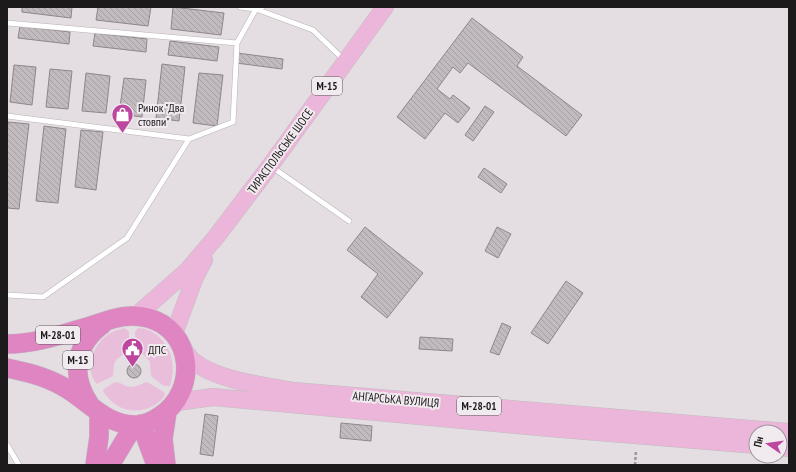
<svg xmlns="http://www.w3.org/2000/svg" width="796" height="472" font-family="'PT Sans Narrow',sans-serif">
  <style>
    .green { fill: #e9beda }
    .building { fill: url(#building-back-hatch); stroke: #8d878b }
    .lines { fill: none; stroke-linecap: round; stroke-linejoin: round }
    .lane-casing { stroke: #b8b2b6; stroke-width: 6 }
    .primary-casing { stroke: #bfbfbf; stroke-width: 18 }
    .highway-casing { stroke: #bfbfbf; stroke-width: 20 }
    .path { stroke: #9a9698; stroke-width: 2.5; stroke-dasharray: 3 2; stroke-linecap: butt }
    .lane { stroke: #fff; stroke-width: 5 }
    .primary { stroke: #ebb6da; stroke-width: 17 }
    .highway { stroke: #de85c2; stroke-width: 19 }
    .labels { text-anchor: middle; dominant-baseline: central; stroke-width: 4; stroke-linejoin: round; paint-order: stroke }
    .shield { fill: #f1ebef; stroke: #5c595b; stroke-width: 1 }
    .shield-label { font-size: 11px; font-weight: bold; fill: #1c1a1b }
    .poi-label { font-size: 12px; fill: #1c1a1b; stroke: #f1ebef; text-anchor: start }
    .street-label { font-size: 12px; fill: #1c1a1b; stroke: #f1ebef }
  </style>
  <defs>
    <pattern id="building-back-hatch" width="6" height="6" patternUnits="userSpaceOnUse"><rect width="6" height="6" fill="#c1bbbf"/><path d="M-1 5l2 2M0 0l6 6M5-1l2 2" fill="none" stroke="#a5a0a4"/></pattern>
  </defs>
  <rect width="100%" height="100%" fill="#e4dee2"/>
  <!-- green -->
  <path class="green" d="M124,328l3,2 2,2v18l-12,9 -3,5 -1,12 -16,8c-13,-14 -4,-38 9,-48 6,-5 12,-6 18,-8z
    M138,328c7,0 14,3 20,8 15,14 18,32 12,50h-6l-13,-10 -1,-14 -6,-7 -8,-7 -1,-16z
    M115,382c6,0 10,5 16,5 6,0 11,-4 16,-5l17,10 1,3c-3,5 -7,8 -12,11 -19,10 -39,3 -50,-15l1,-2z"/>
  <!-- building -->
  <path class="building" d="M22,7h50l-1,11 -49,-6z
    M98,7h53l-3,19 -52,-6z
    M173,7l51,6 -3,22 -50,-6z
    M472,18l51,39 -6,9 65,49 -16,21 -98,-73 -8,10 -7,-6 -16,22 13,10 3,-4 17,13 -12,15 -13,-10 -20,26 -28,-22z
    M20,26l50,6 -1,12 -51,-6z
    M95,33l52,6 -1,13 -53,-6z
    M170,41l49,6 -2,14 -49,-6z
    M237,53l46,6 -1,10 -46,-6z
    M162,64l23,3 -6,54 -23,-3z
    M14,65l22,2 -4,38 -22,-3z
    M50,69l22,2 -4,38 -22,-2z
    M86,73l24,3 -4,37 -24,-2z
    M199,73l24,2 -6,51 -24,-3z
    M124,78l22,2 -4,37 -23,-3z
    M485,106l9,6 -21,29 -8,-6z
    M8,122l21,2 -10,85 -12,-1v-74z
    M44,126l22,3 -8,74 -22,-2z
    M81,130l22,2 -7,58 -21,-3z
    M484,168l23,16 -6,9 -23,-16z
    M365,227l58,46 -36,45 -26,-21 17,-23 -31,-24z
    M497,227l14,7 -13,24 -13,-7z
    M566,281l17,12 -35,51 -17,-11z
    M502,323l9,4 -12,28 -9,-3z
    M420,337l33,2 -1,12 -33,-2z
    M127 371a7 7 0 1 1 14 0a7 7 0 1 1-14 0Z
    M205,414l13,2 -5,40 -13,-2z
    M341,423l31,3 -1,15 -31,-3z"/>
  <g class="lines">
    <defs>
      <path id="lane" d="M240,7l16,2 57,21 30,29
        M7,23l230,20
        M7,116l182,23
        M272,167l77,54
        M7,295l36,2 84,-59 62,-99 44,-17 4,-79 19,-34 6,-2
        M7,445l12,20"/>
      <path id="primary" d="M137,315l50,-44 29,-34 54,-71 115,-159
        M174,334l21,-57 9,-17
        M181,346c4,5 7,11 12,15 25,20 70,24 101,30l495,41
        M177,402l36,-5 336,31 207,17
        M780,447l9,1"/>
      <path id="highway" d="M7,344c28,0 56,-10 83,-18 20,-6 37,-14 58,-8 46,12 50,74 12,98 -7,5 -17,9 -25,9 -31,0 -48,-26 -73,-39 -18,-10 -36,-14 -55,-18
        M89,403c-19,-28 -14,-59 14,-79
        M141,424l15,41
        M95,465l4,-28v-23
        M110,465l24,-40
        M166,465l-3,-26 4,-27"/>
    </defs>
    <!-- lane casing -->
    <use href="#lane" class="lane-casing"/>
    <!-- primary casing -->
    <use href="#primary" class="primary-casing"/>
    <!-- highway casing -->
    <use href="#highway" class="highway-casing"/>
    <!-- path -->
    <path class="path" d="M635,465l1,-15"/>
    <!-- lane -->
    <use href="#lane" class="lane"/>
    <!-- primary -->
    <use href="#primary" class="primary"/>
    <!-- highway -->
    <use href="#highway" class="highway"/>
  </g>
  <!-- icons -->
  <defs>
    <symbol id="shop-pin" viewBox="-11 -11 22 30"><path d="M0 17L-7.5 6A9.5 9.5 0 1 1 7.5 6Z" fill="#bd479e" stroke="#f1ebef"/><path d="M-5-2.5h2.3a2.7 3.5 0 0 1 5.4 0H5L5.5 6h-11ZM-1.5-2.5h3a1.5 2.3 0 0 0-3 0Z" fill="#fff"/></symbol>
    <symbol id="civic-pin" viewBox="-11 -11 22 30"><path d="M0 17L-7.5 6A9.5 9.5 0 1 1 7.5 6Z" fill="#bd479e" stroke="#f1ebef"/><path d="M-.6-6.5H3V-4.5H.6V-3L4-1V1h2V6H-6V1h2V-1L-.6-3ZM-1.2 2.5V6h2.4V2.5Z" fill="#fff"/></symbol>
  </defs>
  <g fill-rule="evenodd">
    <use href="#shop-pin" x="110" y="102" width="25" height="34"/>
    <use href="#civic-pin" x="120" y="336" width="25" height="34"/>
  </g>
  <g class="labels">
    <!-- shield labels -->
    <g class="shield">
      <rect x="312" y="77" width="30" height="18" rx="3"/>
      <rect x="36" y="326" width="44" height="18" rx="3"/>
      <rect x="63" y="351" width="30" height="18" rx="3"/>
      <rect x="457" y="397" width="44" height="18" rx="3"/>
    </g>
    <g class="shield-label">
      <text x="327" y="86">М-15</text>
      <text x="58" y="335">М-28-01</text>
      <text x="78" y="360">М-15</text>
      <text x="479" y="406">М-28-01</text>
    </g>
    <!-- poi labels -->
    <g class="poi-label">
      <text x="138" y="107">Ринок "Два<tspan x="138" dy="14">стовпи"</tspan></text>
      <text x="148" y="349">ДПС</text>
    </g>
    <!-- street labels -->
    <g class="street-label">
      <text transform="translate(280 151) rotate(-54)">ТИРАСПОЛЬСЬКЕ ШОСЕ</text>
      <text transform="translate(396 399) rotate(5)">АНГАРСЬКА ВУЛИЦЯ</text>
    </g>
  </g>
  <!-- border -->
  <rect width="796" height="472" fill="none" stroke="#1c1a1b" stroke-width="16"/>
  <!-- north arrow -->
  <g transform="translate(768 444) rotate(283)"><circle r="19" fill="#f1ebef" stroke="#9c979a"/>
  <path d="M0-3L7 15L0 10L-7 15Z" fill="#bd479e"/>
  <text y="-6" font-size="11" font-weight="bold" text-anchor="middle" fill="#1c1a1b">Пн</text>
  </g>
</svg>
